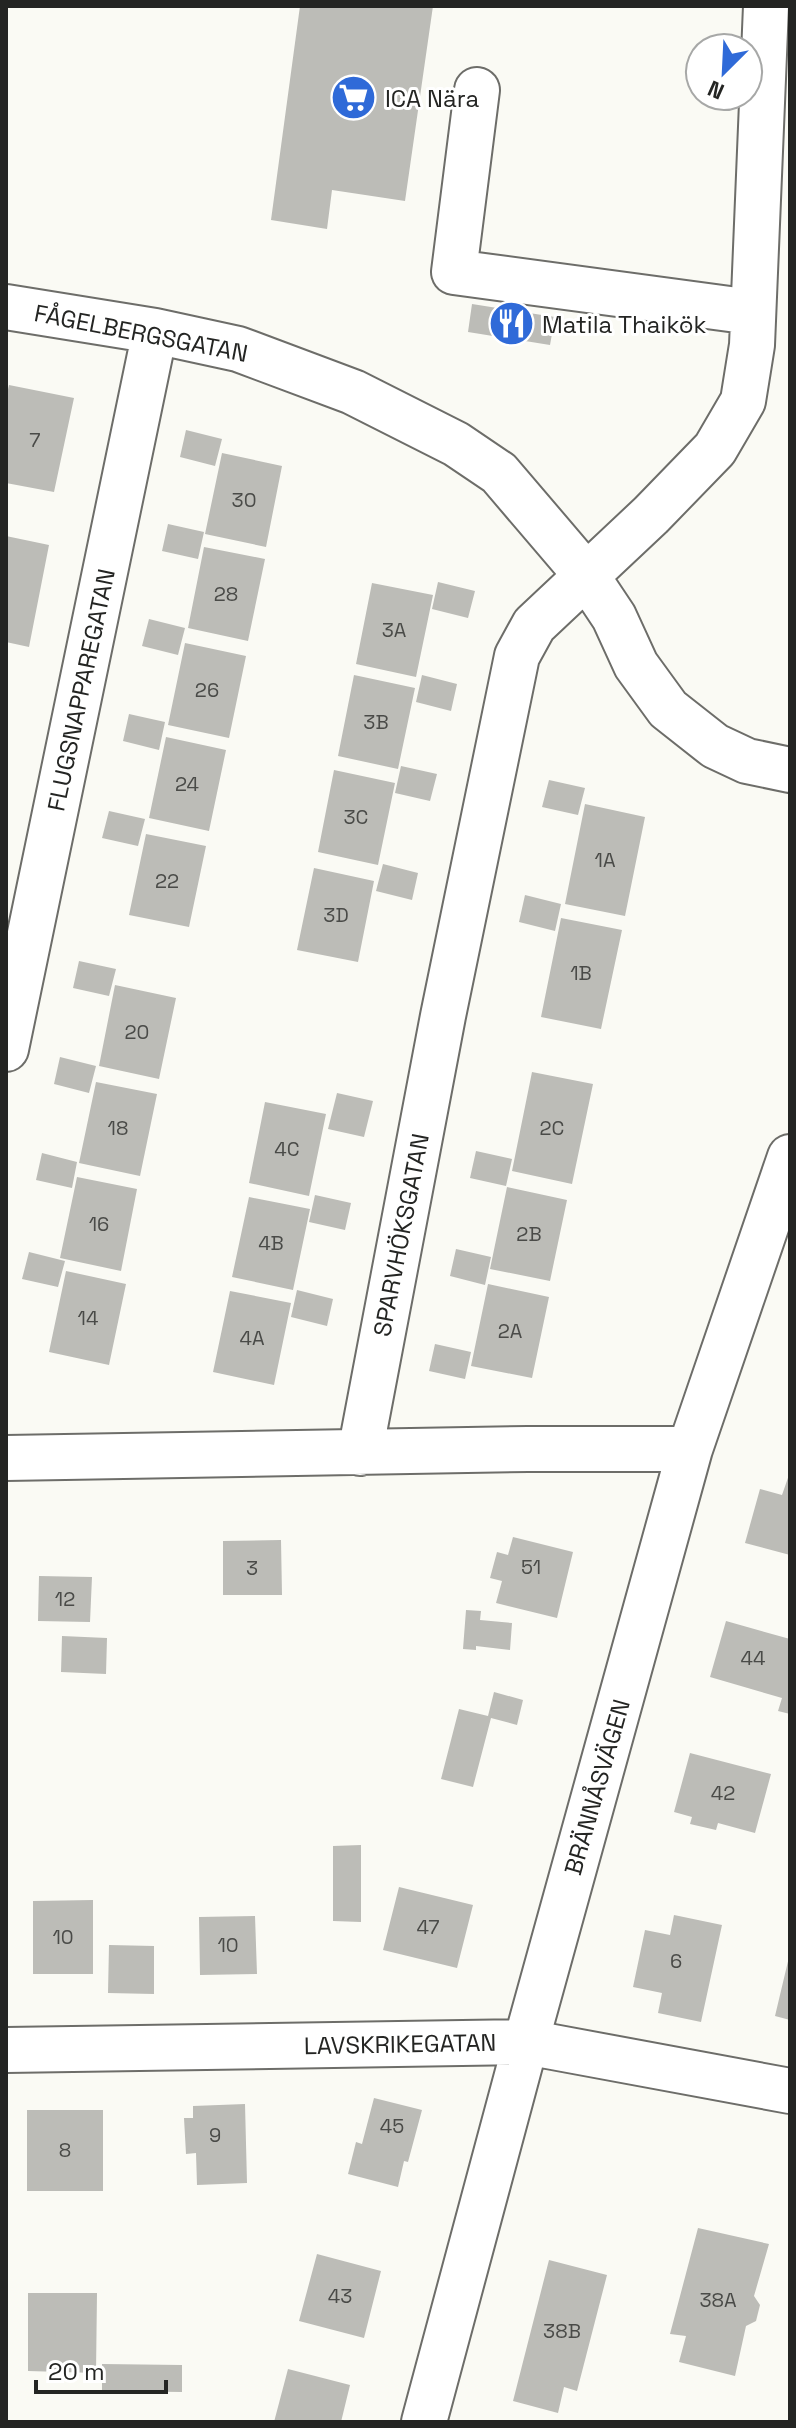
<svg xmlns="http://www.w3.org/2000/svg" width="796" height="2428" font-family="'Space Grotesk',sans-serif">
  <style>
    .building { fill: #bcbcb7 }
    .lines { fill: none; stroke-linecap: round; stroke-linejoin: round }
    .minor-casing { stroke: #6d6d69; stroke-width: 48 }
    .minor { stroke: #fff; stroke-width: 44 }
    .labels { text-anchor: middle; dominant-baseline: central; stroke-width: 6; stroke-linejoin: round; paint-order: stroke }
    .number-label { font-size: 20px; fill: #4a4b48 }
    .poi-label { font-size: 24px; fill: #242523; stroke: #fff; text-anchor: start }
    .street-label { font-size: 24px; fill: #242523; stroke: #fff }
  </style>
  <rect width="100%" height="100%" fill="#fafaf4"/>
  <!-- building -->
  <path class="building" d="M300,6h133l-28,195 -73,-11 -5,39 -56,-9z
    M472,304l83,13 -5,28 -82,-13z
    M9,385l65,13 -20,94 -48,-9v-85z
    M186,430l36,9 -7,27 -35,-9z
    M222,453l60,13 -16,81 -61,-13z
    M168,524l36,8 -6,27 -36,-8z
    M6,536l43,9 -20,102 -23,-5z
    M204,547l61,12 -17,82 -60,-13z
    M438,582l37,9 -7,27 -36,-9z
    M372,583l61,12 -17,82 -60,-13z
    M149,619l36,9 -7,27 -36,-9z
    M185,643l61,13 -17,82 -61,-13z
    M354,675l61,13 -17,81 -60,-13z
    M422,675l35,9 -6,27 -35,-9z
    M129,714l36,8 -6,28 -36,-9z
    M166,737l60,13 -17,81 -60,-13z
    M401,766l36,8 -7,27 -35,-8z
    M334,770l61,13 -17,82 -60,-13z
    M549,780l36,8 -7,27 -36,-8z
    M585,804l60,13 -20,99 -60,-12z
    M109,811l36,8 -7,27 -36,-8z
    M146,834l60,12 -17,81 -60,-12z
    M383,864l35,9 -6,27 -36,-9z
    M314,868l60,13 -16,81 -61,-12z
    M525,895l36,9 -6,27 -36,-9z
    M561,918l61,12 -21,99 -60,-12z
    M79,961l37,8 -7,27 -36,-8z
    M115,985l61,13 -17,81 -60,-13z
    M60,1057l36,9 -7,27 -35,-9z
    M532,1072l61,12 -21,100 -60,-13z
    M96,1082l61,12 -17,82 -61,-13z
    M337,1093l36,8 -9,36 -36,-8z
    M265,1102l61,12 -17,82 -60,-13z
    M476,1151l36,8 -6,27 -36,-8z
    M42,1153l35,9 -5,26 -36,-8z
    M77,1177l60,12 -16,82 -61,-13z
    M507,1187l60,13 -17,81 -60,-12z
    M315,1195l36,8 -6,27 -36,-8z
    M249,1197l61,12 -17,81 -61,-13z
    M456,1249l35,8 -6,28 -35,-9z
    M29,1252l36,9 -7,26 -36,-8z
    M66,1271l60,13 -17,81 -60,-13z
    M488,1284l61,13 -17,81 -61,-12z
    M297,1290l36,9 -6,27 -36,-9z
    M230,1291l61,12 -17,82 -61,-13z
    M435,1344l36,8 -6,27 -36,-8z
    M790,1472v83l-45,-12 15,-54 22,6z
    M513,1537l60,15 -16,66 -61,-15 6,-22 -12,-3 7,-26 11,3z
    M281,1540l1,55h-59v-54z
    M39,1576l53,1 -2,45 -52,-1z
    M466,1610l15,1 -1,9 32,3 -2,27 -34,-4v4l-13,-1z
    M726,1621l64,18v75l-12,-3 4,-13 -72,-21z
    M62,1636l45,2 -1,36 -45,-2z
    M494,1692l29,8 -6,25 -26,-7 -18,69 -32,-8 18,-70 29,7z
    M690,1753l81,21 -16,59 -37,-10 -2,7 -26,-6 2,-7 -18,-5z
    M361,1845v77l-28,-1v-75z
    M399,1887l74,18 -16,63 -74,-18z
    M93,1900v74h-60v-73z
    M674,1915l48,10 -21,97 -43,-9 4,-20 -29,-6 12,-57 25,5z
    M255,1916l2,58 -57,1 -1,-58z
    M109,1945l45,1v48l-46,-1z
    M789,1957h1v63l-15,-4z
    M374,2098l48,12 -14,52 -4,-1 -6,26 -50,-13 8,-32 6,2z
    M245,2104l2,79 -50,2 -1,-32 -10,1 -2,-36h9v-12z
    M27,2110h76v81h-76z
    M698,2228l71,16 -15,52 6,9 -4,16 -10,5 -11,50 -56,-14 7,-26 -16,-2z
    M317,2254l64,17 -17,67 -65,-17z
    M549,2260l58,15 -30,116 -13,-4 -6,26 -45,-12z
    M28,2293h69l-1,80 -68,-2z
    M102,2364l80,1v27l-80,-1z
    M288,2369l62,16 -9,37h-67z"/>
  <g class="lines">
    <defs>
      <path id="minor" d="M477,90l-23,182 298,40
        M6,307l149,24 83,18 115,43 103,52 43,29 87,102 28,42 22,48 32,44 47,37 32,15 43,9
        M6,1049l149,-718
        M360,1453l83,-437 74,-360 17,-31 117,-110 64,-66 28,-48 9,-56 14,-339
        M6,1458l522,-9h162
        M6,2050l520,-8 264,49
        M424,2422l102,-380 164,-593 100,-292"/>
    </defs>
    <!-- minor casing -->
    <use href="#minor" class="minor-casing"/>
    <!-- minor -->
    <use href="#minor" class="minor"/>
  </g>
  <!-- icons -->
  <defs>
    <symbol id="supermarket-disc" viewBox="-11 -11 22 22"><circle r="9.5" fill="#2f6ad8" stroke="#fff"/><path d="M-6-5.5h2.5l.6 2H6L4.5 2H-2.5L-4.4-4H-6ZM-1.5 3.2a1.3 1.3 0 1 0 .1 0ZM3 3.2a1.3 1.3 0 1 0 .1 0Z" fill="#fff"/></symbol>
    <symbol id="restaurant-disc" viewBox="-11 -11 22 22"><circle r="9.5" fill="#2f6ad8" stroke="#fff"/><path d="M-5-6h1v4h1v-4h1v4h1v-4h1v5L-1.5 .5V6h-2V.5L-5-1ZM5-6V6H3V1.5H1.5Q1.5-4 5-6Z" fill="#fff"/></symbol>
  </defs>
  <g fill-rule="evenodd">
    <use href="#supermarket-disc" x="328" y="72" width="51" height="51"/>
    <use href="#restaurant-disc" x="486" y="298" width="51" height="51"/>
  </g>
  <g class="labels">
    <!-- number labels -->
    <g class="number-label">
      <text x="35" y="440">7</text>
      <text x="244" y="500">30</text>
      <text x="226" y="594">28</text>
      <text x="394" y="630">3A</text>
      <text x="207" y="690">26</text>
      <text x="376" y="722">3B</text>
      <text x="187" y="784">24</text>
      <text x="356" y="817">3C</text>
      <text x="605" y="860">1A</text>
      <text x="167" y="881">22</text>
      <text x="336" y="915">3D</text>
      <text x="581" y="973">1B</text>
      <text x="137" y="1032">20</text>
      <text x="118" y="1128">18</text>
      <text x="552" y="1128">2C</text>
      <text x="287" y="1149">4C</text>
      <text x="99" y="1224">16</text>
      <text x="529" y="1234">2B</text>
      <text x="271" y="1243">4B</text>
      <text x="88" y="1318">14</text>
      <text x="510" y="1331">2A</text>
      <text x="252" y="1338">4A</text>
      <text x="531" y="1567">51</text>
      <text x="252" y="1568">3</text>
      <text x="65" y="1599">12</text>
      <text x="753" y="1658">44</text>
      <text x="723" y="1793">42</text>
      <text x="428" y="1927">47</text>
      <text x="63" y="1937">10</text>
      <text x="228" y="1945">10</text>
      <text x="676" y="1961">6</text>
      <text x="392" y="2126">45</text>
      <text x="215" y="2135">9</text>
      <text x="65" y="2150">8</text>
      <text x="340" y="2296">43</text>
      <text x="718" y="2300">38A</text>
      <text x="562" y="2331">38B</text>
    </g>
    <!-- poi labels -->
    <g class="poi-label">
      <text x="385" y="98">ICA Nära</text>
      <text x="542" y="324">Matila Thaikök</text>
    </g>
    <!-- street labels -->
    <g class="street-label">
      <text transform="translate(141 333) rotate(11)">FÅGELBERGSGATAN</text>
      <text transform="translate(81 690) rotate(-78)">FLUGSNAPPAREGATAN</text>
      <text transform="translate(401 1235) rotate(-79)">SPARVHÖKSGATAN</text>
      <text transform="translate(597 1787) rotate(-74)">BRÄNNÅSVÄGEN</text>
      <text transform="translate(400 2044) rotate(-1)">LAVSKRIKEGATAN</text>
    </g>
  </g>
  <!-- border -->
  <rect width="796" height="2428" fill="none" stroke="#242523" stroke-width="16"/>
  <!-- north arrow -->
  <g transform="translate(724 72) rotate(204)"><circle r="38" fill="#ffffff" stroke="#a7a8a7" stroke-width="2"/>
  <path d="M0-6L14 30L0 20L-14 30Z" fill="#2f6ad8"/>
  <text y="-12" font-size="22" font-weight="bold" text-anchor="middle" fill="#242523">N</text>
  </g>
  <!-- scale -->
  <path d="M36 2380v12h130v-12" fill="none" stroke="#242523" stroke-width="4"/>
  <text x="48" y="2380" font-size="24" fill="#242523" stroke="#ffffff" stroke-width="6" paint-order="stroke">20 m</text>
</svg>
